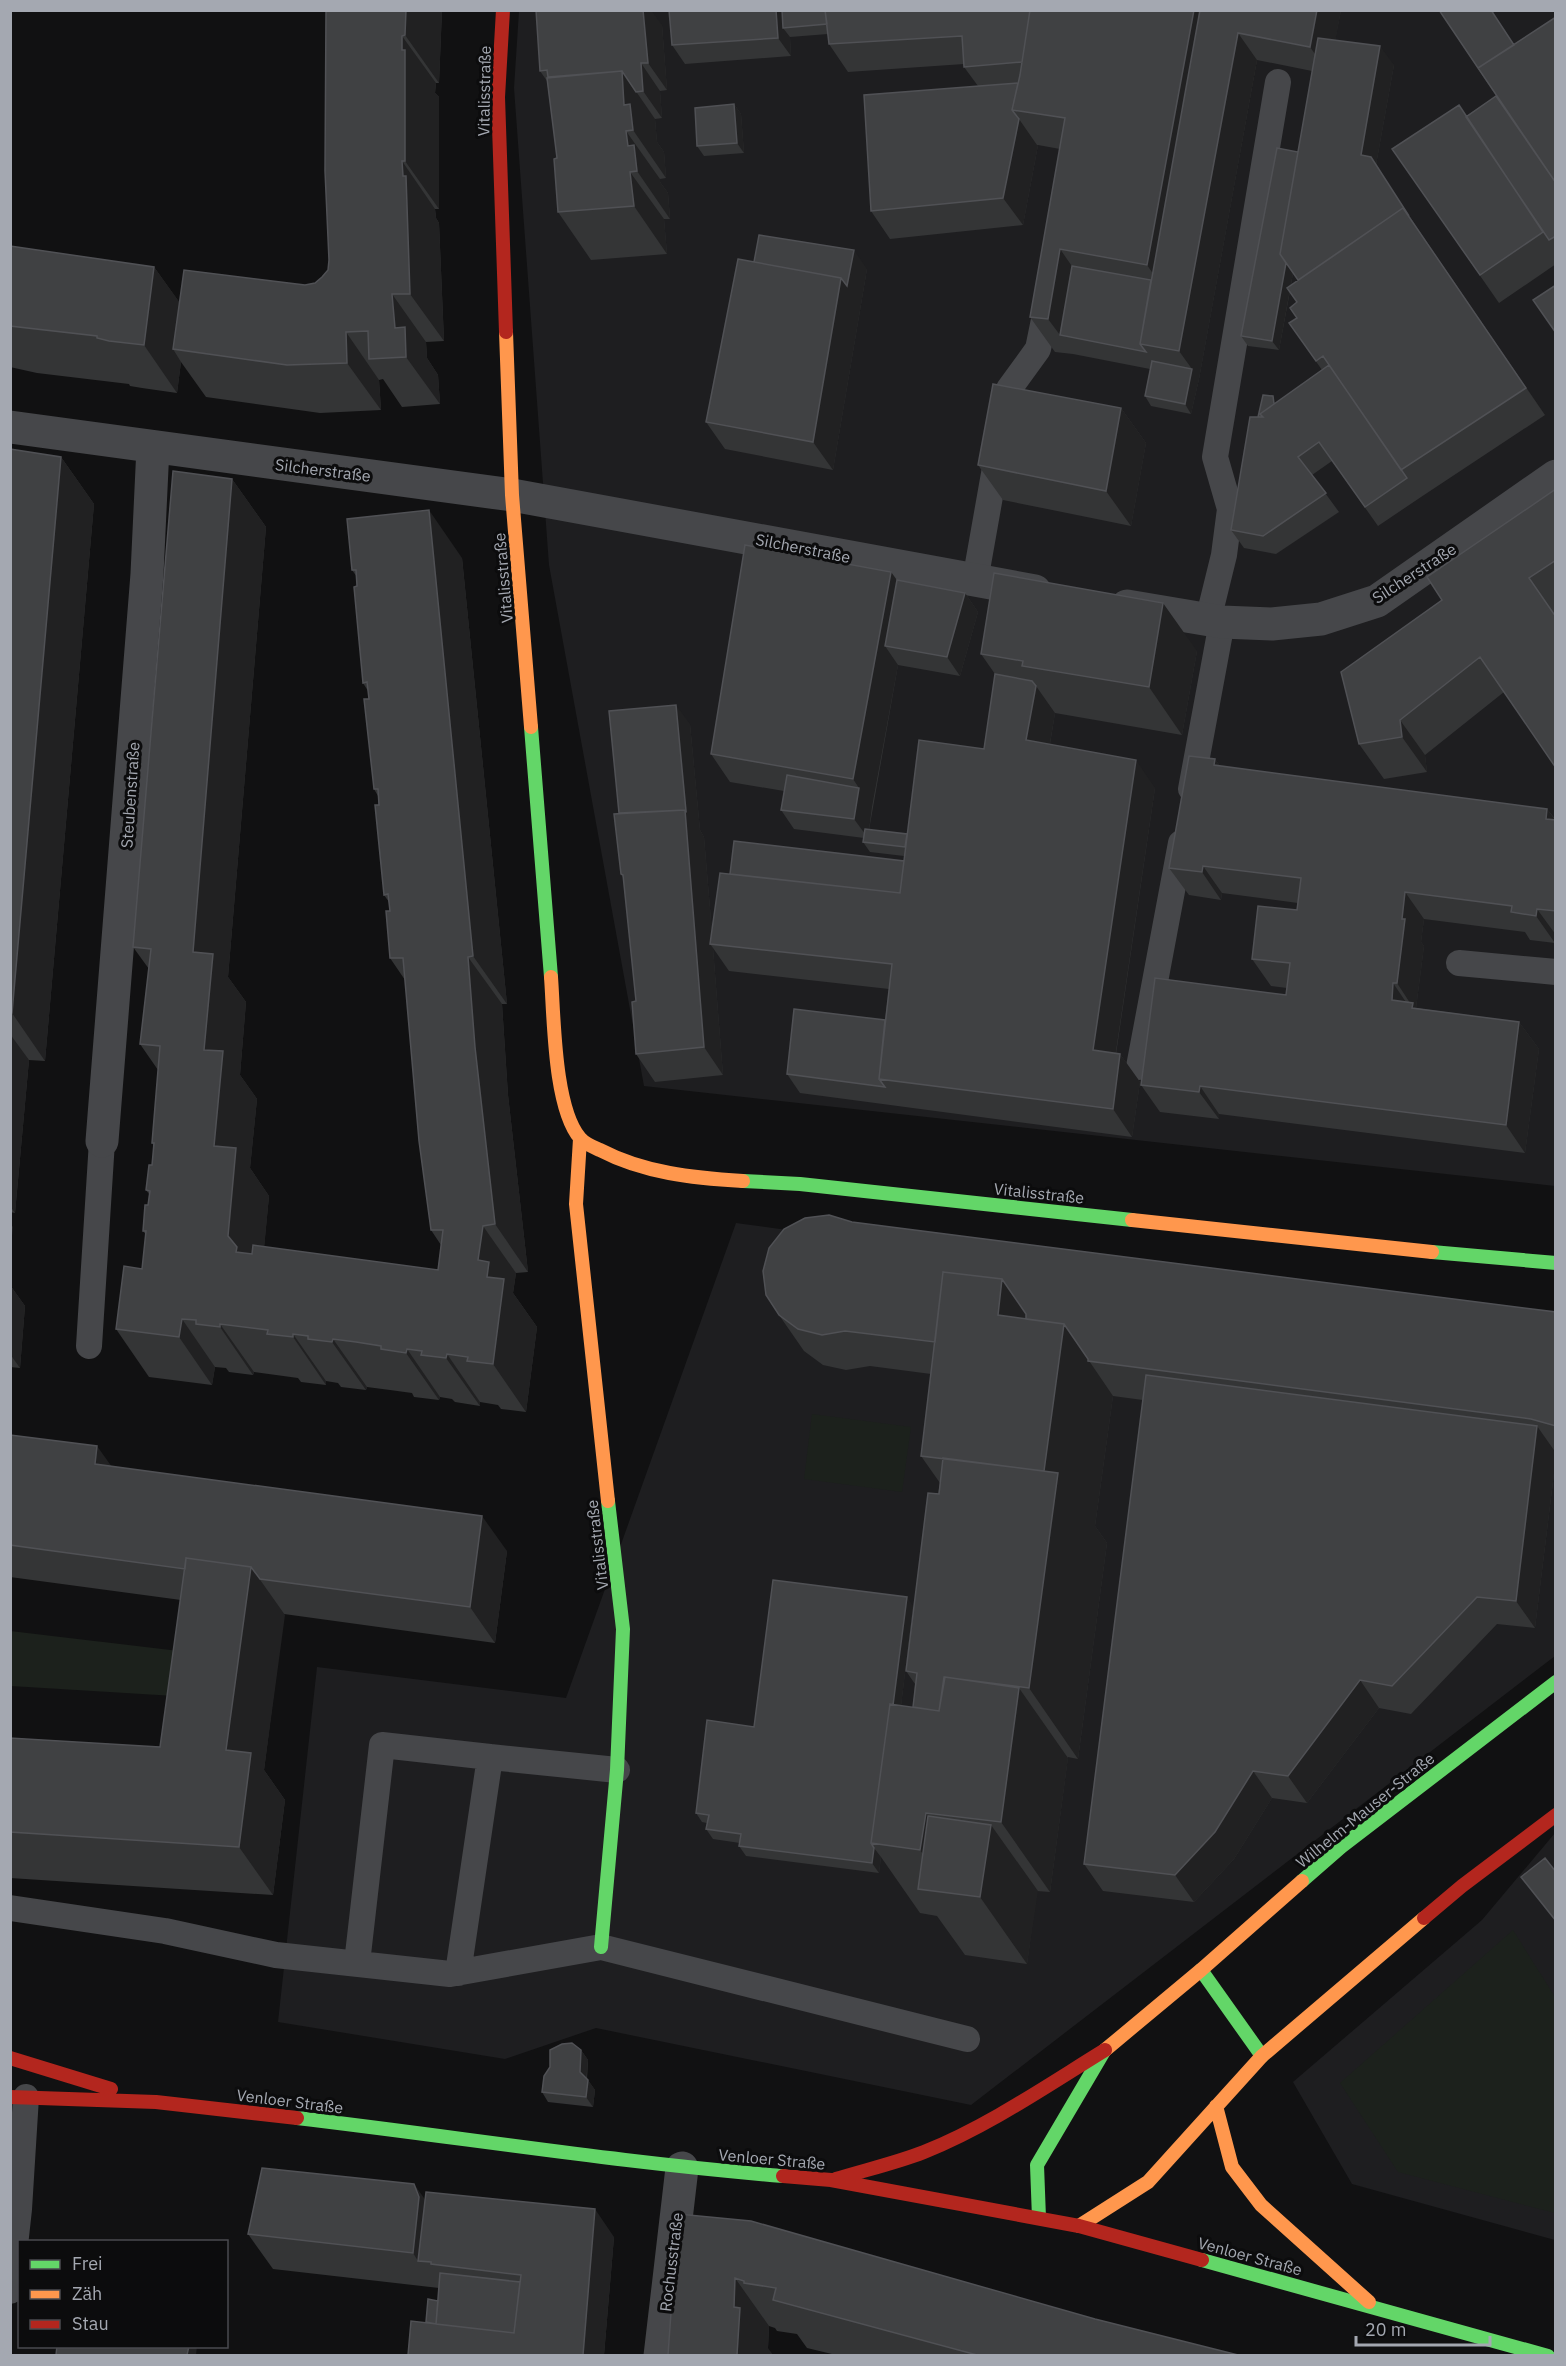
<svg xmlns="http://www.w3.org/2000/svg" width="1566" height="2366" font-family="'IBM Plex Sans',sans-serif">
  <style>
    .built { fill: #1e1e20 }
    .green { fill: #1c211c }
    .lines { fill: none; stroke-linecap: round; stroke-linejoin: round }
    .lane { stroke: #46474a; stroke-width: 26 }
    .street { stroke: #46474a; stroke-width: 33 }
    .fast { stroke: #63d668; stroke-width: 14 }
    .slow { stroke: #ff974d; stroke-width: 14 }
    .jam { stroke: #b3261e; stroke-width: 14 }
    .wall { fill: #343536; fill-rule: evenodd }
    .shaded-wall { fill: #212122 }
    .building { fill: #404143; stroke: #505155; stroke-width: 1.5 }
    .labels { text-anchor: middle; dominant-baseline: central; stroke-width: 6; stroke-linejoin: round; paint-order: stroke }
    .street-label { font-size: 16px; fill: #a4a8b1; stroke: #0c0c0d }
  </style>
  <rect width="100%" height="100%" fill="#111112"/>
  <!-- built -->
  <path class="built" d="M519,11h1036v1175l-911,-100 -95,-521 -35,-477z
    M736,1223l819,113v320l-584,449 -375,-77 -91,31 -227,-37 39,-355 249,31z
    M1555,1833v407l-203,-56 -59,-102 189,-162z"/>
  <!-- green -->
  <path class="green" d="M812,1414l99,13 -9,65 -98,-13z
    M10,1631l186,22 -5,44 -180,-11z
    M1513,1930l42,67v216l-157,-41 -58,-89z"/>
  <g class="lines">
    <!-- lane -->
    <path class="lane" d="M975,581l34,-192 29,-40 10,-49
      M1208,620l16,-65 6,-46 -15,-52 63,-375
      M1191,789l31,-167
      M1459,963l97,9
      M1139,1067l42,-224
      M89,1346l13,-205
      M10,1908l155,23 111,24 174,19 151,-27 366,92
      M357,1963l25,-218 108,12
      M458,1973l32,-216 127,13
      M10,2291l9,-82 7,-112"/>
    <!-- street -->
    <path class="street" d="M10,427l502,68 523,96
      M1127,606l95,16 50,2 49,-5 56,-18 179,-125
      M102,1141l45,-567 6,-127
      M660,2356l22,-188"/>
    <!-- fast -->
    <path class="fast" d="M531,727l20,250
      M743,1181l57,3 332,36
      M1432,1252l124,11
      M1302,1881l39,-34 215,-165
      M601,1947l16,-177 6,-141 -15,-128
      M1201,1970l61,86
      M297,2118c162,19 324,45 486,58
      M1039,2218l-2,-53 66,-112
      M1202,2260l346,96"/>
    <!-- slow -->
    <path class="slow" d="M506,332l6,163 19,232
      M551,977c3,40 3,131 29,161 5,6 13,9 20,12 44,23 93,28 143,31
      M580,1139l-4,65 32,297
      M1132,1220l300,32
      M1105,2050l96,-80 101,-89
      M1216,2106l16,61 29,38 108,97
      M1079,2226l69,-44 114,-126 162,-138"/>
    <!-- jam -->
    <path class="jam" d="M503,10l-5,87 8,235
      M1424,1918l38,-32 94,-71
      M10,2058l101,31
      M10,2097l146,5 141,16
      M783,2176l48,4 248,46 123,34
      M836,2179c29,-9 60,-16 88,-27 63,-25 124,-67 181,-102"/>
  </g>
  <!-- wall -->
  <path class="wall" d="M326,10h116l-3,73h-3l-1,10 4,4v112h-4l1,9 3,5 5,118 -18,1 1,16 11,17 2,29 -38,3 -19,-28 -4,1 2,30 -61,3 -114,-16 -25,-35 -4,31 -35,-5 -12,-2 -1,-2 -92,-11 -27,-6v-121l144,21 25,35 126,-17 10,-2 7,-6 6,-7 1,-10z
    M669,10h672l-6,30 59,25 -18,100 46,70 123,180 -124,82 -2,-1 2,1 -43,29 -46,-65 -20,14 27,37 -63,42 -32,-6 -13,-18 27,-113 19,-15 45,-32 -33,-47 8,-5v-16l-7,-11 -11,59 -31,-4 -7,-10 57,-184 14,-81 -55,-11 -58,319 -8,35 -40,-8 -6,-10 5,-27 -77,-15 -18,-2 -25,-35 30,-168 -22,-4 -15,80 -133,14 -19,-28 107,-125 -14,-19v-3l-116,8 -19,-28 -1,-10 -38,3 1,19 -106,8 -13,-19zM1293,273l5,7 -7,5z
    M1439,10h58l-4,3 21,31 42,-27v247l-57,39 -107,-154 74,-33 30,-20z
    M662,25l5,65 -7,1 2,27 -7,1 2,23 7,10 2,26 -6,1v3l8,11 2,26h-6l3,35 -76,6 -33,-48 -1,-54 -10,-77 -7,-10z
    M734,104l7,10 3,39 -40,3 -7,-10z
    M754,262l113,7 -34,201 -108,-21 -19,-27z
    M1121,408l25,35 -15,83 -128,-26 -25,-35z
    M10,449l51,8 33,47 -49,557 -16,-1 -14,153 -5,-1z
    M232,479l34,48 -38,450 18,25 -6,73 17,24 -7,69 19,28 -5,51 174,23 3,-25 -10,-15 -26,-250 -15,-22 -1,-56 -5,-7 -5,-90 -1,-9 -4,-7 -5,-90 -1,-8 -5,-8 -6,-106 -5,-7 110,-12 45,446h-5l6,91 20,177 -12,1 -3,20 24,34 -11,85 -25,-3 -3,-4 -18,-3v4l-25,-4 -3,-3 -12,-2 -1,3 -25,-3 -2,-4 -22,-3 -23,-3 -1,3 -25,-3 -3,-4 -12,-2v4l-25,-3 -3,-4 -44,-6 -1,3 -24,-3 -3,-4 -11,-1 -3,18 -63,-8 -33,-48 26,-60 4,-34 -3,-4 5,-26 1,-11 -3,-4 6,-25 2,-19 -2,-3 6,-73 -18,-26 9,-75 -16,-22z
    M1556,489v123l-3,1 -49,79 -79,63 2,17 -43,7 -25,-35 83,-144z
    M891,572l6,8 68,13 13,19 -18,64 -62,-11 -29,165 38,4 77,-85 11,-75 -14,-20 216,-3 -15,84 -127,-22 -5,31 105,44 -39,266h4l20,28 -8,55 -332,-44 -13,-19 98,-54 4,-31 -160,-18 -16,-23 10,127 -68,7 -19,-28v-53l-12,-122 -3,-5 -2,-61 71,-89 10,106 4,7 8,95 18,-58 174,-13v-5l-34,-4 -7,-10 1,-4 -70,-9 -13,-19 3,-19 -54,-9 -19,-28z
    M1215,759l5,7 327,43 9,11 -1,123 -25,-3 -5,-8 -101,-13 -3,23 3,4 -8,62 103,14 20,27 -14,104 -306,-39v5l-59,-7 -19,-27 145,-90 1,-7 -16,-2 -19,-27 45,-49 1,-7 -76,-10 -1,7 -32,-5 -20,-27z
    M852,1222l704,90v145l-21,171 -38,-4 -86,90 -32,-6 -72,95 -35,-5 -38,61 -40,43 -91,-11 -19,-27 59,-464 -30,-4 -18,130 12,17 -29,216 -10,-2 -18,135 -13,-1 -10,73 -62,-9 -28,-39 -17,-3 -39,-56 -2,16 -133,-17 -7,-10 1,-3 -27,-4 -7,-10 1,-6 -5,-1 -6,-9 58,-86 159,-121 -12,100 12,2 2,-24 -9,-13 34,-188 -19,-27 10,-82 -61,-8 -24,4 -23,-5 -19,-14 -25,-36z
    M10,1285l15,21 -5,62 -10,-1z
    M111,1466l396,85 -12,92 -211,-29 -20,156 21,30 -12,95 -263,-17v-140l150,9 21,-147 -171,-23v-32z
    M581,2050l7,10 -1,19 8,11 -2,17 -45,-5 -6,-10z
    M425,2199l189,38 -10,118h-196l30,-54 1,-13 -166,-19 -25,-35z
    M678,2214l417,105 143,36h-402l-29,-7 -10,-14 -20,-3 -2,-3 -6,-2 -1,22 -100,7z"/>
  <!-- shaded-wall -->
  <path class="shaded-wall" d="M406,10h36l-3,73 -34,-48z
    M643,10h8l11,15 5,65 -19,-27z
    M776,10h7v18l7,9 1,19 -13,-18z
    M1194,10h31l-53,291 -25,-36z
    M1317,10h24l-12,64 -19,-27z
    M1238,33l19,27 -58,319 -8,35 -6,-10 7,-35 -13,-18z
    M402,36l34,47 -1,10 4,4v112l-34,-48 -3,-111z
    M1380,46l14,19 -18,100 46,70 123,180 -142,-207 -42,-53z
    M641,63l19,28 2,27 -19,-27z
    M622,71l33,48 2,23 7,10 2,26 -33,-48 -9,-25z
    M734,104l7,10 3,39 -7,-10z
    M1019,119l18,26h1l-15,80 -20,-27z
    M626,131l34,48v3l8,11 2,26 -33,-48 -9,-25z
    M1306,153l7,10 -34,187 -7,-9z
    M402,161l33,48 1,9 3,5 5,118 -34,-47z
    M630,172l34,47 3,35 -33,-48z
    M1060,249l25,36 -25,50 -12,-16z
    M854,250l13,19 -34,201 -20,-28 28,-164z
    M154,267l34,47 -15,35 8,13 -4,31 -33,-48z
    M392,294l34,48 1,16 11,17 2,29 -34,-47 -11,-29z
    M346,332l33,48 2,30 -34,-47z
    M1121,408l25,35 -15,83 -25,-35z
    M61,457l33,47 -49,557 -33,-48z
    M232,479l34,48 -38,450 18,25 -6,73 17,24 -7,69 19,28 -8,86 -25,-30 -8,-16 -14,-90 -21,-194z
    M429,510l33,48 45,446 -34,-48z
    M891,572l19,27 -25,47 13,19 -26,142 -4,31 -14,-19 5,-31 -6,-9z
    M965,593l13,19 -18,64 -13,-19z
    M1163,603l34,48 -15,84 -33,-48z
    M1036,686l19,27 -9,54 -20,-27z
    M676,705l14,19 10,106 4,7 9,107h-3l3,4 10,127 -19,-28z
    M1400,720l25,35 2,17 -25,-35z
    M1215,759l19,27 -20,-21z
    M1136,760l19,28 -43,290 -19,-28z
    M1547,809l9,12 -10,-2z
    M1203,866l19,27 -1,7 -19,-28z
    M1405,892l19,27 -3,23 3,4 -8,62 16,22 -20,-22v-2l-15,-23 5,-64z
    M1537,909l19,26 -1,8 -19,-27z
    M468,957l34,47 6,91 20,177 -33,-48 -20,-177z
    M1393,983l19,28 -20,-11z
    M1519,1022l20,27 -14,104 -19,-28z
    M10,1034l19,26 -14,153 -5,-7z
    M1120,1054l20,28 -8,55 -19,-28z
    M1200,1086l19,28v5l-20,-27z
    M10,1223l3,4 -3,27z
    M483,1226l33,47 -3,20 24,34 -11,85 -33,-48 -6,-87 -9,-17z
    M1002,1279l49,70 -53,-34z
    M10,1285l15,21 -5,62 -10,-14z
    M182,1319l33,48 -3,18 -33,-48z
    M220,1324l34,48 -1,3 -33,-48z
    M1064,1324l49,72 -18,130 12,17 -29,216 -49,-71 15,-217z
    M293,1334l33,47v4l-33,-48z
    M333,1339l34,48 -1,3 -34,-48z
    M407,1349l33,48 -1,3 -33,-47z
    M447,1354l33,48v4l-34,-48z
    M1537,1426l19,27v4l-21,171 -19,-27z
    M97,1446l25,35 -27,-17z
    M482,1516l25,35 -12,92 -25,-36z
    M251,1567l34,48 -21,155 21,30 -12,95 -34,-48 -13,-97z
    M907,1597l6,9 -14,117 -8,-5z
    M1360,1680l19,28 -72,95 -19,-27z
    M1019,1688l49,70 -18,134 -49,-70z
    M1253,1771l19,27 -38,61 -40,43 -19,-27z
    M926,1813l49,70 -25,10 -30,-43z
    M991,1825l47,66 -11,73 -47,-67z
    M874,1848l7,9 -2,16 -7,-10z
    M581,2050l7,10 -2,22 -6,-10z
    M588,2080l7,10 -2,17 -7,-10z
    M414,2184l25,35 -21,42 -5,-8z
    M595,2209l19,28 -10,118h-21z
    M735,2278l34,48 -1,22 5,7h-36l-3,-48z
    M189,2346h8l-1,9h-9z"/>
  <!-- building -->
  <path class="building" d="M326,10h80l-1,25 -3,1v14h3v111h-3l1,15h3l4,118h-18l3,34 10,-1 1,30 -37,2 -1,-28 -22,1 1,31 -60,2 -114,-16 11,-79 121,15 10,-2 7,-6 6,-7 1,-10 -4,-89z
    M536,10h107l5,53h-7l2,28 -7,1 -14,-21 -74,6 -1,-7 -7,1z
    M669,10h107l2,28 -106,7z
    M782,10h43l2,14 -44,4z
    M825,10h205l-8,52 -58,5 -2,-31 -133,8z
    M1030,10h164l-47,255 -87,-16 -12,70 -18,-2 35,-199 -53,-8 8,-35z
    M1200,10h117l-7,37 -72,-14 -59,318 -39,-7z
    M1439,10h52l23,35 -36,23z
    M1556,17v166l-78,-115z
    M1318,38l62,8 -19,109 10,2 38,59 -6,-8 -105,72 -18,-26z
    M622,71l2,34 6,-1 3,26 -7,1 2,15 6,-1 3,26 -7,1 4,34 -76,6 -4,-53 3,-1 -10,-80z
    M1018,83l-6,27 7,9 -16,79 -132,13 -7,-116z
    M1496,96l60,87v53l-7,4 -83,-123z
    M734,104l3,39 -40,3 -2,-38z
    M1459,105l84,127 -63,43 -88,-126z
    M1277,148l21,4 -18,102 6,9 -14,78 -31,-5z
    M1403,208l123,180 -125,82 -78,-114 -7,5 -27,-38 8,-5 -7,-10 7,-6 -10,-14z
    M759,235l95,15 -7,36 -6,-8 -87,-16z
    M10,246l144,21 -10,78 -35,-4 -12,-3v-2l-87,-10z
    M738,259l103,19 -28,164 -107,-20z
    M1072,266l79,14 -11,64 6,8 -86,-17z
    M1556,285v48l-23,-33z
    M1152,361l40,8 -7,35 -40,-8z
    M1329,365l78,113 -42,29 -46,-65 -21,15 28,36 -63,43 -32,-6 19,-113h13l-3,-3z
    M993,384l128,24 -15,83 -128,-26z
    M1263,395l10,1 1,8 -14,10 3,3h-5z
    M10,449l51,8 -49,556h-2z
    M173,471l59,8 -39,473 20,2 -9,96 19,1 -9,95 22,2 -8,88 9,11 -1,5 16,2 1,-9 185,25 5,-40h-12l-12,-89 -16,-183h-13l-4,-47h4l-2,-17 -4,1 -9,-90h4l-1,-16h-4l-10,-90h5l-2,-17 -4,1 -9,-96 3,-1 -1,-16h-4l-5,-51 82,-9 44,446 -5,1 7,90 20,177 -12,2 -5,34 11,2 -2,15 17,2 -11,85 -26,-3 1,-4 -21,-3 -1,4 -25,-3 1,-4 -15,-2 -1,4 -25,-4v-3l-25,-4 -23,-3 -1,3 -24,-3v-3l-15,-2v3l-26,-3 1,-4 -48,-6v3l-24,-3v-4l-14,-1 -3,18 -63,-8 8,-63 18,3 4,-38h-3l2,-26h3l2,-14 -4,-1 3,-25h3l2,-22h-2l8,-97 -20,-2 11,-95 -18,-2z
    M1556,489v71l-27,18 27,39v151l-76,-111 -80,63 2,17 -43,7 -18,-72 101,-72 -15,-23z
    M745,545l146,27 -38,207 -142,-25z
    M994,573l169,30 -14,84 -127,-21 1,-5 -42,-7z
    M897,580l68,13 -18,64 -62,-11z
    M995,674l37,7 4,5 -10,54 110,20 -43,290 27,4 -7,55 -234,-30 13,-115 -182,-20 10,-71 180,20 19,-153 65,9z
    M676,705l10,106 -1,-1 -66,3 -10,-102z
    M1189,756l26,3 -1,6 333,44 -1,10 10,1v91l-19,-2 -1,7 -25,-4 1,-6 -107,-14 -3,27h3l-8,64h-4l-1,17 21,3 -1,5 107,14 -13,103 -306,-39 -1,6 -58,-7 14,-107 131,17 4,-32 -38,-4 6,-53 39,4 4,-32 -98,-12 -1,6 -33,-4z
    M787,775l72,13 -5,31 -73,-9z
    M685,810l19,237 -68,7 -4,-52 4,-1 -13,-126 -2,-1 -7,-60z
    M865,829l42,5 -2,13 -42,-5z
    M734,841l170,20 -4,32 -170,-19z
    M794,1009l91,11 -6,59 6,8 -98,-13z
    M829,1215l23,7 704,90v114l-25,-7 -443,-58v-2l-24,-35 -38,-5v-5l-24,-35 -59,-7 -8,70 -90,-11 -23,4 -24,-6 -19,-14 -13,-20 -3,-24 6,-23 15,-19 21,-11z
    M943,1272l59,7 -4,36 66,9 -20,147 -123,-15z
    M1146,1375l391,51 -21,175 -39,-4 -85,89 -32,-6 -72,96 -35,-5 -38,61 -40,43 -91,-11z
    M10,1435l87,11 -2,18 387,52 -12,91 -210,-28 -9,-12 -65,-9 -1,11 -175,-24z
    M943,1458l115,15 -29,215 -85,-11 -5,34 -26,-4 4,-34 -11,-2 22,-178 11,1z
    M186,1558l65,9 -25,183 25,3 -12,94 -229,-15v-94l150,9z
    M773,1580l134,17 -14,108 -3,-1 -19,139 3,5 -2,15 -133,-17 2,-12 -35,-5 3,-14 -13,-2 11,-93 47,7z
    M945,1677l74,11 -18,134 -75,-9 -6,37 -49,-7 19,-139 49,7z
    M928,1816l63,9 -11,72 -62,-8z
    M1545,1858l11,14v49l-35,-44z
    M572,2043l9,7 -1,22 8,8 -2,17 -44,-5 2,-16 6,-9v-17l12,-6z
    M262,2168l152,16 5,13 -6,56 -165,-19z
    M426,2192l169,17 -12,146h-175l3,-34 103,12 7,-58 -90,-11v-2l-13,-1z
    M678,2214l73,7 344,98 143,36h-261l-204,-55 3,-12 -32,-5v-2l-9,-3 -1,29 6,1 -3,47h-69z
    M440,2273l80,9 -6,51 -78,-9z
    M428,2299l10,2 -2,23 -10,-2z
    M57,2346h132l-2,9h-131z"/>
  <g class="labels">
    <!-- street labels -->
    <g class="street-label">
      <text transform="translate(484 91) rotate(-89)">Vitalisstraße</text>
      <text transform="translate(323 470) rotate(7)">Silcherstraße</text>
      <text transform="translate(803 548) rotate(11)">Silcherstraße</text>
      <text transform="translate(1414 573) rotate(-33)">Silcherstraße</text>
      <text transform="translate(503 578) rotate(-95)">Vitalisstraße</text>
      <text transform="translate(130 795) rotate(-86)">Steubenstraße</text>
      <text transform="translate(1039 1193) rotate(6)">Vitalisstraße</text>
      <text transform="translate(597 1545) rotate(-97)">Vitalisstraße</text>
      <text transform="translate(1365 1810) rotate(-39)">Wilhelm-Mauser-Straße</text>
      <text transform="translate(290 2101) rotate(7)">Venloer Straße</text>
      <text transform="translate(772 2159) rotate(5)">Venloer Straße</text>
      <text transform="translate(1250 2256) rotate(15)">Venloer Straße</text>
      <text transform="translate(671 2262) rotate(-83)">Rochusstraße</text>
    </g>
  </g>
  <!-- border -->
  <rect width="1566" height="2366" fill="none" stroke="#a4a8b1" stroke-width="24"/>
  <!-- legend -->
  <rect x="18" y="2240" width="210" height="108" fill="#0c0c0d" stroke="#494a4f" stroke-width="1.5"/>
  <rect x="30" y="2260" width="30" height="9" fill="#63d668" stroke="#494a4f" stroke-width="1.5"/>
  <text x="72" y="2270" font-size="18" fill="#a4a8b1">Frei</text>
  <rect x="30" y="2290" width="30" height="9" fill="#ff974d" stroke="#494a4f" stroke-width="1.5"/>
  <text x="72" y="2300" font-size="18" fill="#a4a8b1">Zäh</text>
  <rect x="30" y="2320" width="30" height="9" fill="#b3261e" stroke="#494a4f" stroke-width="1.5"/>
  <text x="72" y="2330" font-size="18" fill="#a4a8b1">Stau</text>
  <!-- scale -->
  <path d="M1356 2336v9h134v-9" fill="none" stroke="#a4a8b1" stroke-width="3"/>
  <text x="1365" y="2336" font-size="18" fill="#a4a8b1" stroke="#0c0c0d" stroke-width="4.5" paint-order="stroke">20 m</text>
</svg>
